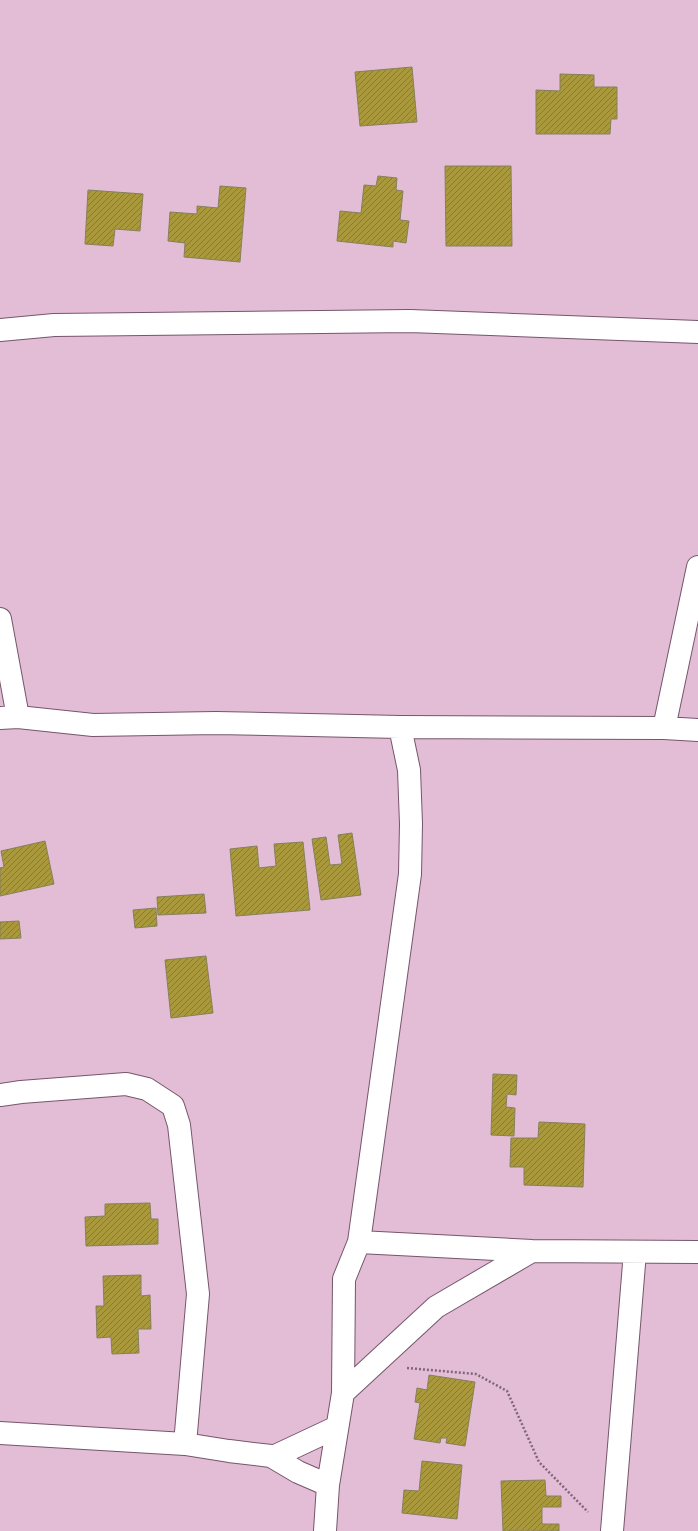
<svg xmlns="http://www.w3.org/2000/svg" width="698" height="1531" font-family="Inter,sans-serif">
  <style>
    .building { fill: url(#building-hatch); stroke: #86805c }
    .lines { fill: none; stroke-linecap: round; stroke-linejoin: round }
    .minor-casing { stroke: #76566b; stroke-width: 24 }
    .path { stroke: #7f6676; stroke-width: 2.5; stroke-dasharray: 2 2; stroke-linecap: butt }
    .minor { stroke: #fff; stroke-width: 22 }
  </style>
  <defs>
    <pattern id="building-hatch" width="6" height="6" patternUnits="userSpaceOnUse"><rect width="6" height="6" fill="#a9993c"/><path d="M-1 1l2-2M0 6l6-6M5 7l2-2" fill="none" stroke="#897b31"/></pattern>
  </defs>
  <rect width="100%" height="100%" fill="#e2bdd5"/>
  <!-- building -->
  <path class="building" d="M412,67l5,55 -57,4 -5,-54z
    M560,74l34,1v12h23v32h-6l-1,15h-74v-44l24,1z
    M445,166h66l1,80h-66z
    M378,176l19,2 -1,12 7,1 -3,29 9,1 -3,22 -13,-2v6l-56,-6 3,-30 21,2 3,-28 12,1z
    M220,186l26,2 -6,74 -56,-5 1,-14 -17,-2 2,-29 27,2v-8l21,2z
    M88,190l55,4 -3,37 -25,-2 -2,17 -28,-2z
    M352,833l9,62 -40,5 -9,-61 14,-2 4,28 12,-1 -4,-29z
    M45,841l9,43 -54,12v-28l4,-1 -3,-16z
    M303,842l7,68 -74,6 -6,-67 27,-3 2,22 17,-2 -2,-22z
    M204,894l2,19 -48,2 -1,-18z
    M156,908l1,18 -22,2 -2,-18z
    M19,921l2,17 -21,1v-17z
    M206,956l7,57 -42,5 -6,-58z
    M493,1074l24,1 -1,20 -9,-1 -1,13 9,1 -1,28 -23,-1z
    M539,1122l46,2 -2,63 -59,-2v-18h-14l1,-29h27z
    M150,1203l1,16h7v25l-72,2 -1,-29 20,-1v-12z
    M141,1275v21l9,-1 1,34h-13l1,24 -27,1 -1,-17 -14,1 -1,-32h8l-1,-30z
    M429,1375l46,7 -10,64 -19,-3 1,-5h-6l-1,5 -26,-4 6,-36 -5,-1 2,-14 10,2z
    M422,1461l40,4 -5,54 -55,-6 2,-23 15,1z
    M545,1480l1,16h15v11h-19v17h17v7h-56l-2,-50z"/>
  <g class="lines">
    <defs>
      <path id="minor" d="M0,330l54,-5 356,-4 288,11
        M0,619l18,98
        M0,718l18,-1 75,8 123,-2 184,4 264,1 34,2
        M664,728l34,-161
        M0,1095l21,-3 105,-8 21,5 26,17 6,19 19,169 -13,150
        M359,1242l173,9 166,1
        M343,1393l93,-86 96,-56
        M0,1433l185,11 44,7 42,5 27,16 30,13
        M273,1457l64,-30
        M325,1531l3,-46 15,-92 1,-114 15,-37 51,-368 1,-50 -2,-54 -9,-43
        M612,1531l23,-279"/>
    </defs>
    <!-- minor casing -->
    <use href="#minor" class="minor-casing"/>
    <!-- path -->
    <path class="path" d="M407,1368l69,6 31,17 32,71 49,50"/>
    <!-- minor -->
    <use href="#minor" class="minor"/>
  </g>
</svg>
